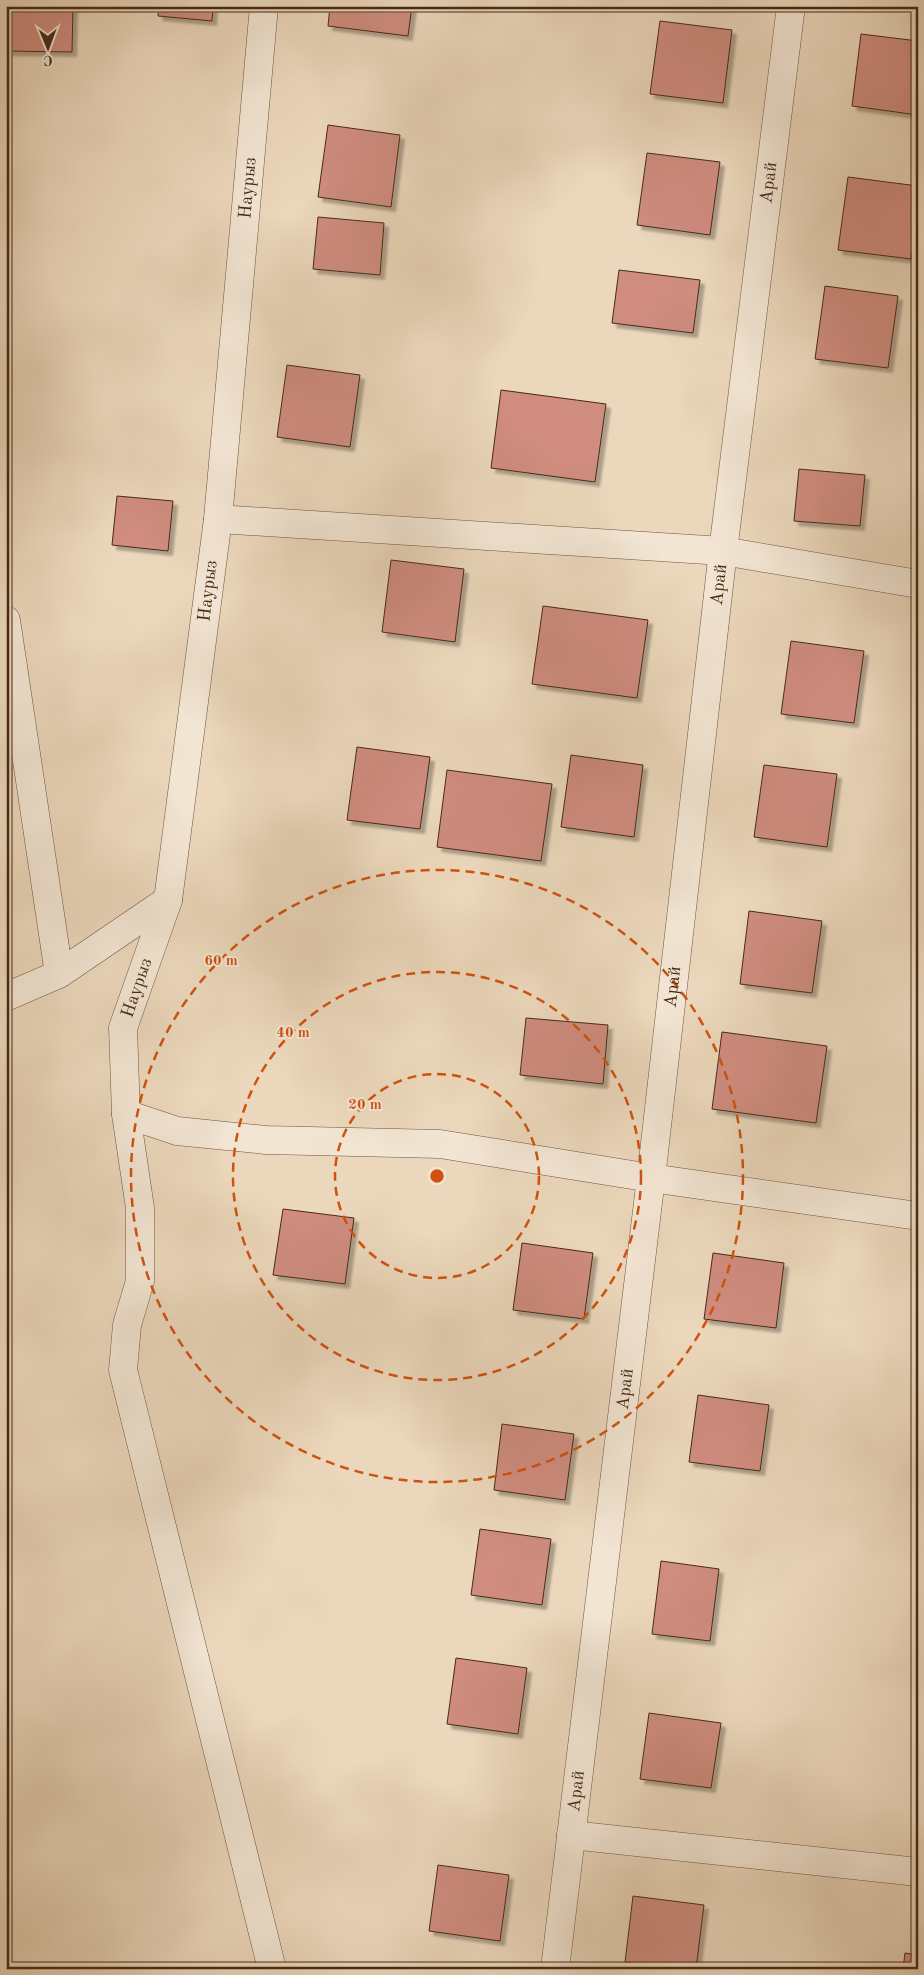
<svg xmlns="http://www.w3.org/2000/svg" width="924" height="1975" font-family="'Old Standard TT',serif">
  <style>
    .building { fill: #cf8c7f; stroke: #462a16; filter: url(#shadow) }
    .lines { fill: none; stroke-linecap: round; stroke-linejoin: round }
    .minor-casing { stroke: #6f553f; stroke-width: 29 }
    .minor { stroke: #f2e5d3; stroke-width: 28 }
    .ring { fill: none; stroke: #d0520e; stroke-width: 2.5; stroke-dasharray: 9 6 }
    .labels { text-anchor: middle; dominant-baseline: central; stroke-width: 4; stroke-linejoin: round; paint-order: stroke }
    .street-label { font-size: 18px; fill: #462a16; stroke: #f2e5d3 }
    .centre { fill: #d0520e; stroke: #f2e5d3; stroke-width: 2.5 }
    .ring-label { font-size: 15px; text-anchor: middle; font-weight: bold; fill: #d0520e; stroke: #f2e5d3; stroke-width: 4; stroke-linejoin: round; paint-order: stroke }
  </style>
  <defs>
    <filter id="shadow"><feDropShadow dx="4.5" dy="4.5" stdDeviation="1" flood-color="#0004"/></filter>
  </defs>
  <rect width="100%" height="100%" fill="#ebd7bb"/>
  <filter id="stains"><feTurbulence type="fractalNoise" baseFrequency=".004" numOctaves="4"/><feColorMatrix values="0 0 0 0 .2 0 0 0 0 .09 0 0 0 0 .02 0 0 0 .5 -.17"/></filter>
  <radialGradient id="worn" r=".72"><stop offset=".6" stop-color="#630" stop-opacity="0"/><stop offset="1" stop-color="#630" stop-opacity=".3"/></radialGradient>
  <!-- building -->
  <path class="building" d="M6,6h67l-1,46 -66,-1z
    M159,6h54l-1,15 -54,-5z
    M330,6h82l-4,30 -80,-10z
    M660,21l72,9 -9,73 -73,-9z
    M861,34l57,7v74l-66,-9z
    M328,125l72,10 -9,72 -73,-10z
    M647,153l73,9 -10,73 -73,-10z
    M848,177l70,9v24l-7,49 -73,-9z
    M318,217l66,6 -4,52 -67,-6z
    M619,270l81,10 -7,53 -81,-10z
    M825,286l73,10 -10,72 -73,-9z
    M287,365l73,10 -10,72 -73,-10z
    M501,390l105,14 -11,78 -104,-14z
    M799,469l66,6 -5,51 -66,-5z
    M117,496l56,5 -5,50 -56,-6z
    M391,560l73,9 -9,73 -73,-10z
    M543,606l105,14 -11,78 -105,-14z
    M791,641l73,10 -10,72 -73,-9z
    M357,747l73,10 -10,72 -73,-9z
    M571,755l72,10 -9,72 -73,-10z
    M764,765l73,9 -10,73 -73,-10z
    M447,770l105,14 -11,77 -104,-14z
    M749,911l73,10 -10,72 -72,-9z
    M526,1018l82,7 -5,59 -83,-9z
    M722,1032l105,14 -11,77 -104,-14z
    M283,1209l71,9 -9,66 -72,-9z
    M522,1243l71,10 -9,66 -71,-9z
    M713,1253l71,10 -8,65 -72,-9z
    M698,1395l71,10 -9,66 -71,-9z
    M502,1424l72,10 -9,66 -71,-10z
    M480,1529l71,10 -9,66 -71,-10z
    M661,1561l58,8 -9,72 -58,-7z
    M456,1658l71,10 -9,66 -71,-10z
    M649,1713l72,10 -10,65 -71,-9z
    M438,1865l71,10 -9,66 -71,-10z
    M633,1896l71,9 -8,64h-20l-51,-7z
    M905,1953l13,2v14h-15z"/>
  <g class="lines">
    <defs>
      <g id="minor">
        <path d="M264,6l-46,513 -50,381 -45,128 3,86 51,17 89,9 174,4 211,34 267,38"/>
        <path d="M218,519l505,32 195,33"/>
        <path d="M6,620l53,354 -53,23"/>
        <path d="M59,974l109,-74"/>
        <path d="M126,1114l14,94v73l-13,44 -4,45 149,599"/>
        <path d="M571,1835l347,37"/>
        <path id="s1" d="M555,1969l96,-791 72,-627 68,-545"/>
      </g>
    </defs>
    <!-- minor casing -->
    <use href="#minor" class="minor-casing"/>
    <!-- minor -->
    <use href="#minor" class="minor"/>
  </g>
  <!-- distance rings -->
  <g class="ring">
    <circle cx="437" cy="1176" r="102"/>
    <circle cx="437" cy="1176" r="204"/>
    <circle cx="437" cy="1176" r="306"/>
  </g>
  <g class="labels">
    <!-- street labels -->
    <g class="street-label">
      <text stroke="none"><textPath href="#s1" startOffset="1799">Арай</textPath></text>
      <text transform="translate(248 188) rotate(-85)">Наурыз</text>
      <text stroke="none"><textPath href="#s1" startOffset="1394">Арай</textPath></text>
      <text transform="translate(208 591) rotate(-83)">Наурыз</text>
      <text stroke="none"><textPath href="#s1" startOffset="989">Арай</textPath></text>
      <text transform="translate(137 988) rotate(-71)">Наурыз</text>
      <text stroke="none"><textPath href="#s1" startOffset="584">Арай</textPath></text>
      <text stroke="none"><textPath href="#s1" startOffset="179">Арай</textPath></text>
    </g>
  </g>
  <circle cx="437" cy="1176" r="8" class="centre"/>
  <g class="ring-label">
    <text x="221" y="965">60 m</text>
    <text x="293" y="1037">40 m</text>
    <text x="365" y="1109">20 m</text>
  </g>
  <!-- margin -->
  <rect width="924" height="1975" fill="none" stroke="#ebd7bb" stroke-width="25"/>
  <rect x="8" y="8" width="909" height="1960" fill="none" stroke="#462a16" stroke-width="2.5"/>
  <rect x="12" y="12" width="899" height="1950" fill="none" stroke="#462a16"/>
  <!-- north arrow -->
  <g transform="translate(48 48) rotate(179)" stroke="#f2e5d3" stroke-width="4" paint-order="stroke">
  <path d="M0-4L9 19L0 12L-9 19Z" fill="#462a16"/>
  <text y="-8" font-size="14" font-weight="bold" text-anchor="middle" fill="#462a16">С</text>
  </g>
  <rect width="100%" height="100%" filter="url(#stains)"/>
  <rect width="100%" height="100%" fill="url(#worn)"/>
</svg>
